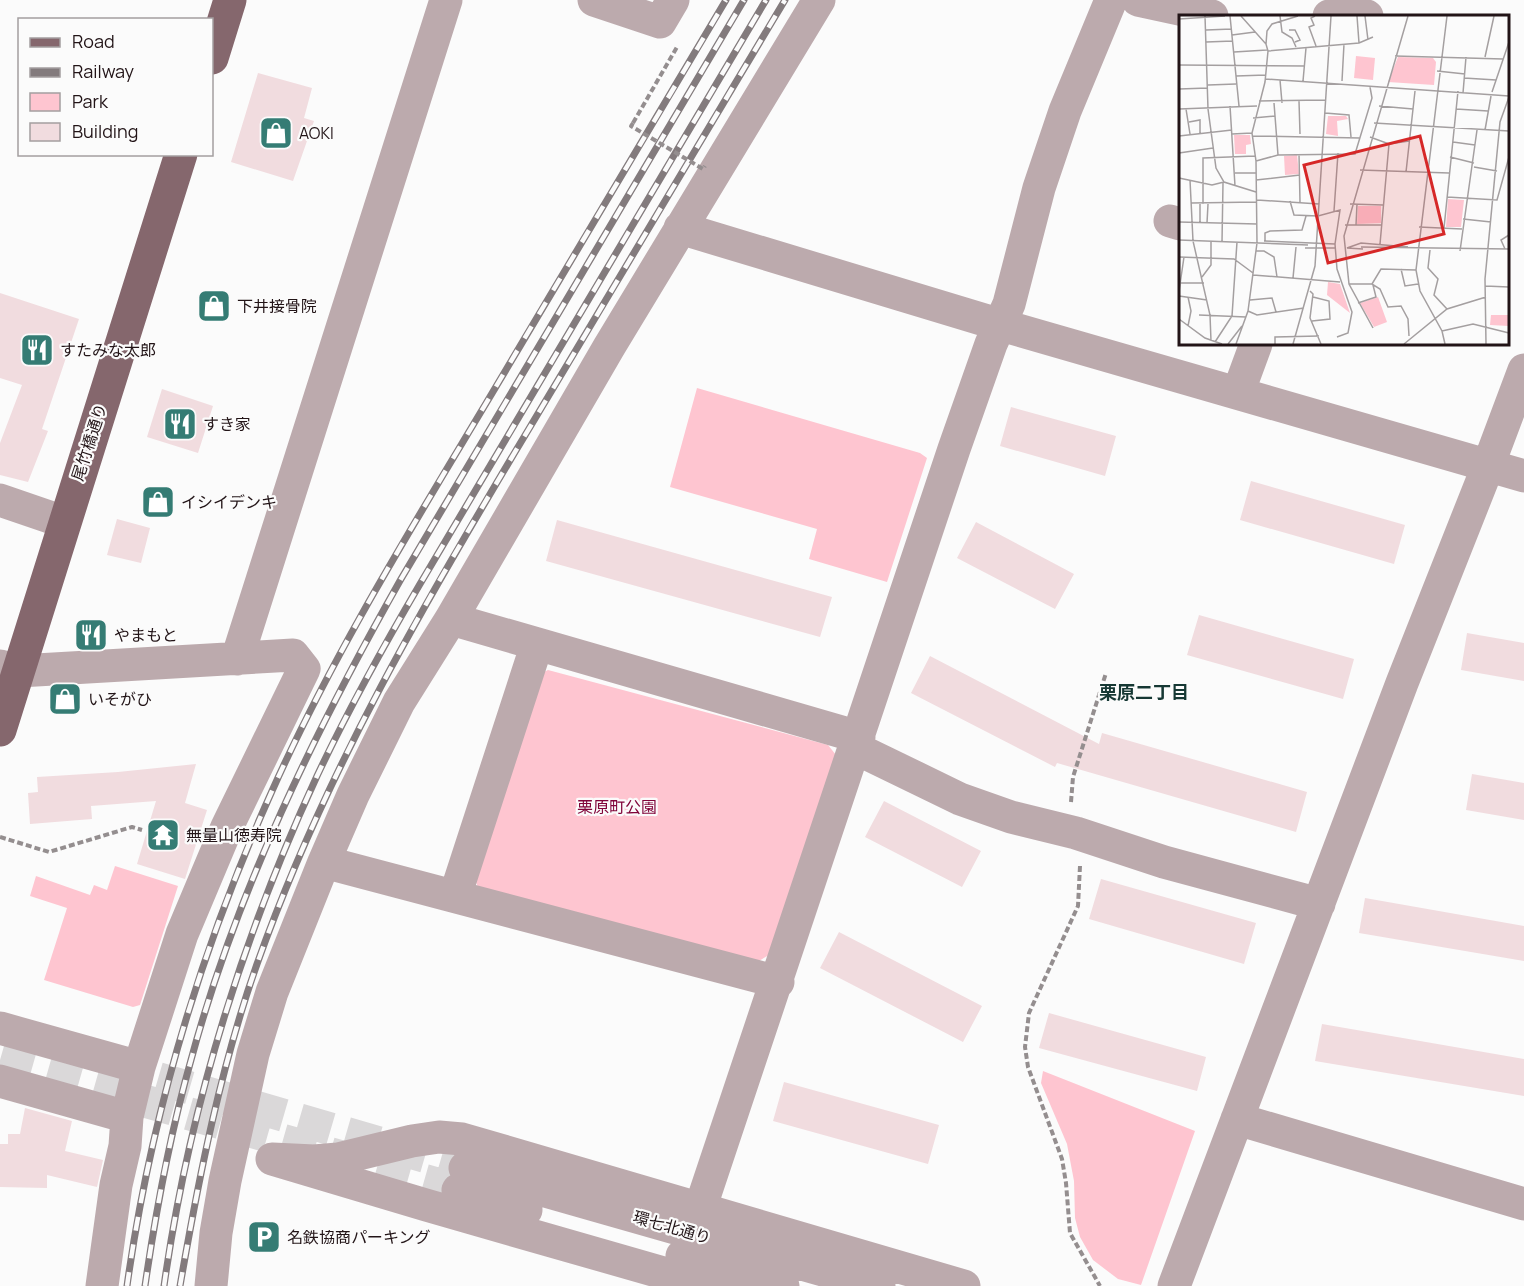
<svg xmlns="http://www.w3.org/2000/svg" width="1524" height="1286" font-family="Manrope,'Noto Sans JP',sans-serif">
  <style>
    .green { fill: #fec5d0 }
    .building { fill: #f1dcdf }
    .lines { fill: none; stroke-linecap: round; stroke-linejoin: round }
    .minor-tunnel { stroke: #dad8d9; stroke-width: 33; stroke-dasharray: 33 16; stroke-linecap: butt }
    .path { stroke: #948e8f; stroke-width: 4; stroke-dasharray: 6 3; stroke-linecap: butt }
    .minor { stroke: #bcaaad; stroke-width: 33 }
    .major { stroke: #85676d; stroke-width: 33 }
    .rail-casing { stroke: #837b7d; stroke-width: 7 }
    .rail { stroke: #fbfbfb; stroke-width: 4.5; stroke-dasharray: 14; stroke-linecap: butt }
    .path-bridge { stroke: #948e8f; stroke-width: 4; stroke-dasharray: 6 3; stroke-linecap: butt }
    .labels { text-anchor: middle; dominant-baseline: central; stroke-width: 4.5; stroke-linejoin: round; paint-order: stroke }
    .poi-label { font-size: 16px; fill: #221417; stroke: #fbfbfb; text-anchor: start }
    .street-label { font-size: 16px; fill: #221417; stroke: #fbfbfb }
    .park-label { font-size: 16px; fill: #80053a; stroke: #fbfbfb }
    .neighbourhood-label { font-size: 18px; font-weight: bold; fill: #163834; stroke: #fbfbfb }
    .inset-road { fill: none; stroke: #a49fa0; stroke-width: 1.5 }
    .view { fill: #d62828; fill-opacity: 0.15; stroke: #d62828; stroke-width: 3 }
    .inset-edge { fill: none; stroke: #221417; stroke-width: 3 }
  </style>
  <rect width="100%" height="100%" fill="#fbfbfb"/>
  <!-- green -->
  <path class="green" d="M697,388l223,65 7,5 -40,124 -78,-23 8,-30 -147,-42z
    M548,670l280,75 8,10 -67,200 -12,7 -278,-73 -6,-13 63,-200z
    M115,866l63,20 -38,119 -7,2 -89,-27 23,-72 -37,-12 6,-20 54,19 4,-10 13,5z
    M1043,1071l152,60 -54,154 -23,-6 -25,-19 -13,-23 -5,-19 -1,-37 -7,-37 -26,-61z"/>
  <!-- building -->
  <path class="building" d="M258,73l54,15 -8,30 10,3 -21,60 -62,-19z
    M0,293l79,26 -37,110 6,2 -20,51 -28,-7v-32l22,-58 -22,-7z
    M162,389l51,17 -15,47 -51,-16z
    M1011,407l105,29 -11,40 -105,-30z
    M1251,481l154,44 -11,39 -154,-44z
    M117,519l33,9 -9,35 -34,-8z
    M557,520l275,77 -12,40 -274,-76z
    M976,522l98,52 -19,35 -98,-51z
    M1199,615l155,44 -11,40 -156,-44z
    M1467,633l57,10v38l-63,-11z
    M930,656l169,88 3,-11 205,59 -11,40 -239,-69 -2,4 -144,-74z
    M196,764l-11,39 22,7 -22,69 -48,-15 19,-63 -65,5 1,13 -62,5 -2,-31 10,-1 -1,-15 81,-5z
    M1472,774l52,9v37l-58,-10z
    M884,801l97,50 -19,36 -97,-50z
    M1101,879l155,44 -12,41 -155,-45z
    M1365,898l159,28v35l-165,-28z
    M839,932l143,74 -19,36 -143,-74z
    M1049,1013l157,44 -9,34 -158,-43z
    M1322,1024l202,35v37l-209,-35z
    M784,1082l155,43 -11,39 -155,-43z
    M25,1108l47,13 -7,30 38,9 -6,27 -50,-12v13l-47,-1v-43h8v-10h12z"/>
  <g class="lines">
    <!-- minor-tunnel -->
    <path class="minor-tunnel" d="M0,1060l458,130
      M111,1065l354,103"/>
    <!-- path -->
    <path class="path" d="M633,123l44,-76
      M1071,802l2,-25 33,-104
      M0,837l49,15 83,-25 10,3
      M1080,866l-2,40 -49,107 -4,34 3,20 34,92 4,24 4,50 30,53"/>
    <!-- minor -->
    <path class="minor" d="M594,0l66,22 13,-22
      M1138,0l74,16
      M1329,16l25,-2 13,2
      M1170,221l10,3
      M680,228l321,97 523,151
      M1238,393l18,-49
      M0,500l64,22
      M451,619l408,118
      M237,659l209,-659
      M0,666l19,5 274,-16 11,14 -77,158 -45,107 -21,65 -22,68 -12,50 -2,29 -9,39 -14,101
      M855,748l105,51 51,18 65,16 88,29 155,42
      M324,862l454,120
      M455,896l82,-252
      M0,1028l139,39
      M0,1081l127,36
      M1237,1119l287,85
      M465,1168l414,118
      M458,1190l68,20
      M700,1209l254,-760 37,-105 18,-40 30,-116 26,-77 46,-111
      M682,1256l101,30
      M211,1286l5,-53 9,-52 28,-127 19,-62 52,-130 29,-67 46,-93 52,-83 158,-272 210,-347
      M709,1286l-283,-81 -154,-46 42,2 24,-2 74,-18 27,-4 23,2 502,147
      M1174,1286l228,-603 86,-217 36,-96"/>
    <!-- major -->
    <path class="major" d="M212,58l18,-58
      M0,730l181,-576"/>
    <defs>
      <path id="rail" d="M127,1286c24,-172 74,-337 145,-495 61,-137 142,-267 219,-396 78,-132 157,-263 235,-395
        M145,1286c11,-76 25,-152 46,-226 46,-170 124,-329 210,-481l343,-579
        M164,1286c25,-177 78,-348 153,-510 31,-66 66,-129 103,-192l346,-584
        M180,1286c19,-109 40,-217 77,-322 69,-194 168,-362 273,-537 85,-142 170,-285 255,-427"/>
    </defs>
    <!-- rail casing -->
    <use href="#rail" class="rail-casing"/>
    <!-- rail -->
    <use href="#rail" class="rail"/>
    <!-- path-bridge -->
    <path class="path-bridge" d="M633,123l-2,3 72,43 2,-3"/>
  </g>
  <!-- icons -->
  <defs>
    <symbol id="shop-square" viewBox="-11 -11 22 22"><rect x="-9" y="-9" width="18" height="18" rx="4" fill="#357c74" stroke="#fbfbfb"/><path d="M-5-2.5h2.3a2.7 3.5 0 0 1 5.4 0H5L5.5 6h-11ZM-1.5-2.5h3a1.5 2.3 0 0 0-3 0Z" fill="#fff"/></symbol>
    <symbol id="restaurant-square" viewBox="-11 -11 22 22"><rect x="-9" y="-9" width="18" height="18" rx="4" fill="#357c74" stroke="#fbfbfb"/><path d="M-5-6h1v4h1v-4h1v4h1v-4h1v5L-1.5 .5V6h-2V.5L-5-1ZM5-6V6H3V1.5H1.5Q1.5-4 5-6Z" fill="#fff"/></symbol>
    <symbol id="temple-square" viewBox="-11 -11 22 22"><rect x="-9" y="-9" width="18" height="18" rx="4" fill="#357c74" stroke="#fbfbfb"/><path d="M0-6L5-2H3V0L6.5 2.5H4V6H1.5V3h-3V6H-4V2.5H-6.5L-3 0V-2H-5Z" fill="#fff"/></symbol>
    <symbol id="parking-square" viewBox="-11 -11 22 22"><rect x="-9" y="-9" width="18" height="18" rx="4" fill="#357c74" stroke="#fbfbfb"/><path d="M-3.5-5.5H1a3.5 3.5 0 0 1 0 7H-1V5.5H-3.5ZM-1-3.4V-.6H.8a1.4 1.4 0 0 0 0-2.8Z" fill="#fff"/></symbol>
  </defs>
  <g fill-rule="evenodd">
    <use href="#shop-square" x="257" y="114" width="38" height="38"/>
    <use href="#shop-square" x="195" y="287" width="38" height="38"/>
    <use href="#restaurant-square" x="18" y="331" width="38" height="38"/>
    <use href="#restaurant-square" x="161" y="405" width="38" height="38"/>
    <use href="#shop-square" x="139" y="483" width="38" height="38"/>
    <use href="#restaurant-square" x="72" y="616" width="38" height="38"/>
    <use href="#shop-square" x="46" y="680" width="38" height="38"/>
    <use href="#temple-square" x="144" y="816" width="38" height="38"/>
    <use href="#parking-square" x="245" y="1218" width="38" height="38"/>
  </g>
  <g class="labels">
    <!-- poi labels -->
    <g class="poi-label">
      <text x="299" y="133">AOKI</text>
      <text x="237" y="306">下井接骨院</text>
      <text x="60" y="350">すたみな太郎</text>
      <text x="203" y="424">すき家</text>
      <text x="181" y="502">イシイデンキ</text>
      <text x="114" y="635">やまもと</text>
      <text x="88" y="699">いそがひ</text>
      <text x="186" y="835">無量山徳寿院</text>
      <text x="287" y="1237">名鉄協商パーキング</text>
    </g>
    <!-- street labels -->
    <g class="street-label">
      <text transform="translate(89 442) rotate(-72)">尾竹橋通り</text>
      <text transform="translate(672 1227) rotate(16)">環七北通り</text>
    </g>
    <!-- park labels -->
    <g class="park-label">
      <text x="617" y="807">栗原町公園</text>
    </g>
    <!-- neighbourhood labels -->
    <g class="neighbourhood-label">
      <text x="1144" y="692">栗原二丁目</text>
    </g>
  </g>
  <!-- overview -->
  <g transform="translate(1179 15)">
    <rect width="330" height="330" fill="#fbfbfb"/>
    <path d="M177,41l19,2 -2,22 -19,-2zM219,42l35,1 3,4 -2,23 -46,-3zM149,101h18l2,3 -11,2 1,15 -12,-2zM55,120h16l1,9 -5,1v9h-11zM118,140l2,19 -14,1 -1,-19zM269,184l16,1 -3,27h-15zM179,191h23v17l-24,1zM149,267l12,2 10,29 -23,-18zM199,282l9,25 -13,5 -14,-24zM312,300h18v11l-19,-1z" fill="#fec5d0"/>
    <path class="inset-road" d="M26,1l3,93 8,59 8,14 32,10M51,1l9,90M101,1l2,16 10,6 4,9M136,1l-4,2 3,7 -5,2 7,19M178,1l2,27M186,1l3,24M0,4l46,-3M27,15l26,-1M110,15h6l5,10 -5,2M53,20l23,-3M27,27l27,-1M87,29l1,-13 5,-7 26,-8M89,36l91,-8 14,-6M55,37l33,-2M216,41l108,3M306,42l9,-41M0,50l126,1M258,56l28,3M57,61l30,-1M285,63l32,2M86,64l244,17M101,65l2,23M124,66l3,-33M163,66l2,-37M29,70l28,-1M0,74l29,-1M313,77l17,-50M284,78l3,-36M80,86l66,-1M120,86l1,33M95,88l4,52M51,91l5,80M200,91l34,3M0,94l78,-3M7,94l4,25M277,94l32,2M146,98l24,2 2,22M74,103l22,-2M10,107l11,-2v13M195,108l135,8M306,115l6,-34M53,119l20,-1M0,121l53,-6M73,121l108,2M191,122l19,7 20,-3M274,127l22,3M0,138l34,-5M120,139l1,48M271,142l24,6M77,146l22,-6 77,-1 17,-56 -2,-11M295,152l23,4M181,155l89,3M227,157l9,-81M56,158h21M0,163l33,7 12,-3M11,165l3,61 17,74 1,26M77,165l44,-5M268,182l50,3 12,-43M78,185l62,4M111,186l4,14 24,1 22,-6 -5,34 2,25 15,43 -4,21 -11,4M12,188l66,-1M24,189v-46l52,-2M171,189l33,1M155,196l4,-58M284,204l28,3M0,207l78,2M21,208v-19M28,208l1,-19M166,210h37M177,210l1,-21M240,212l43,2M265,213l14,-137M0,225l129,5M85,226l71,3M86,226v-8l5,-2 32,-1 4,-14M43,227l1,-59M201,229l9,-100M182,232l148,2M126,233h30M184,234l-16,-1 14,-5 47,4M326,234l-4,-9 8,-5M251,235l-2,18 10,11 -4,16 13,14M77,236h8l10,6 3,20M281,236l17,-121M0,242l55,2 19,14M222,254l4,17 13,-2M74,260l87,7M23,262l9,-12v-24M114,263l3,-31M2,268h23M170,269h23l8,5 8,18 13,-1 7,13 1,17M193,269l9,-15 35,1M306,271l24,1M0,276l5,-34M131,276l3,3 -3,24 11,26M0,281l28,4M71,285l22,-2 4,14M179,288l18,-6 -3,-12M69,296l9,4 47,-7M20,300l47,2M0,304l26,19 17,6M133,306l18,-2 -1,-18 -16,-4M9,311l3,-15 -3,-14M194,313l-24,-44 -5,-48 64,-220M263,316l31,-7 36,9M36,327l17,-26 5,-74M49,329l14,-18M57,329l12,-33 9,-68 -1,-82 -4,-28 13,-51 3,-31 -2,-7 -25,-28M96,329v-7l44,-1M114,329l22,-78 16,-250M225,329l43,-35 39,-12M266,329l-3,-13 -22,-40 -4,-21 31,-254M307,329l-1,-65 15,-157 9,-25"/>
    <path class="view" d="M241,121l24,98 -116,29 -24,-98z"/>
    <rect width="330" height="330" class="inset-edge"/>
  </g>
  <!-- legend -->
  <rect x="18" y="18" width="195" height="138" fill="#fbfbfb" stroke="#a49fa0" stroke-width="1.5"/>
  <rect x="30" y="38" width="30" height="9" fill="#85676d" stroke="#a49fa0" stroke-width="1.5"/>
  <text x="72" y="48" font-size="18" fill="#221417">Road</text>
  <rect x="30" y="68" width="30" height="9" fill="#837b7d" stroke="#a49fa0" stroke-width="1.5"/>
  <text x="72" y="78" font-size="18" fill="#221417">Railway</text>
  <rect x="30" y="93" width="30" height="18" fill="#fec5d0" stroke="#a49fa0" stroke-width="1.5"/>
  <text x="72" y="108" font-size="18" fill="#221417">Park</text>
  <rect x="30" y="123" width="30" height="18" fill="#f1dcdf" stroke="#a49fa0" stroke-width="1.5"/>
  <text x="72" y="138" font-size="18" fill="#221417">Building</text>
</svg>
